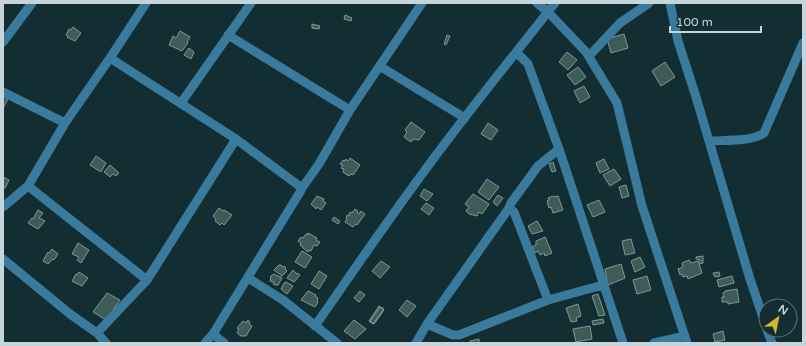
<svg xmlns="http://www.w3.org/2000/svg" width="806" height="346" font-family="'Varela Round',sans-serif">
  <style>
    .building { fill: #3e5b58; stroke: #7b9a96 }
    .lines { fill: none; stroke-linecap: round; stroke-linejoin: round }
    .minor { stroke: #3a7a9d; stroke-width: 9 }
  </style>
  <rect width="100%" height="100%" fill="#132e33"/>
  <!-- building -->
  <path class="building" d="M345,15l7,3 -1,3 -7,-2z
    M312,24l8,2 -1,3 -7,-1z
    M73,27l8,6 -6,8 -8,-4 1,-1 -2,-1 3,-6 2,1z
    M180,31l10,6 -3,5 1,1 -6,8 -13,-6 4,-9 3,2z
    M624,34l4,14 -17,5 -4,-14z
    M447,35l3,1 -4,9 -2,-1z
    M189,48l5,4 -3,7 -7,-4z
    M567,52l10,8 -9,10 -9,-8z
    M665,62l10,15 -14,9 -9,-15z
    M578,67l8,10 -11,8 -8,-10z
    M584,86l6,11 -10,6 -6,-12z
    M3,96l5,3 -5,9z
    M411,122l14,10 -6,8 -6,-1 -2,3 -7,-5 3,-5 -2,-2z
    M488,123l10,7 -7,10 -10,-6z
    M96,156l10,7 -5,9 -11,-7z
    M350,158l10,7 -7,10 -3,-1 -1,2 -6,-4 1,-3 -3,-1 2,-3 -3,-1 3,-4 2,1 1,-2 2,2z
    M604,159l5,10 -9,4 -4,-10z
    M553,162l3,9 -4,1 -3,-8z
    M110,165l9,8 -3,3 -3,-2 -3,3 -6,-5z
    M614,169l7,10 -11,7 -7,-11z
    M3,177l6,3 -4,8 -2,-1z
    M487,179l12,8 -10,13 -11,-8z
    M626,185l3,11 -7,2 -3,-11z
    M424,189l9,5 -6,7 -7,-5z
    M473,194l16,10 -7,10 -3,-2 -2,4 -8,-2 -3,-3 3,-4 -4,-3z
    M498,195l5,3 -6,8 -4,-4z
    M317,196l7,3 -1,2 3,2 -5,7 -4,-3 -1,2 -5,-5z
    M553,196l1,1 4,-1 5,14 -10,3 -2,-6 -2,1 -2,-7 2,-1 -1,-2z
    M599,200l6,12 -12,5 -6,-12z
    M426,203l8,5 -5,7 -8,-6z
    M219,208l4,3 1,-1 8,5 -8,10 -2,-2 -2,2 -5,-4 1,-2 -3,-3z
    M355,209l3,2 -1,1 2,2 2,-3 4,3 -8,11 -1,-1 -3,3 -8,-5 2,-3 -1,-1 1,-3 2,1 1,-4 2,1z
    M38,210l5,3 -4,5 6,3 -7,8 -10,-6 4,-5 1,1z
    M334,217l6,4 -2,3 -6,-4z
    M537,221l6,10 -11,3 -4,-8z
    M308,233l9,5 -1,2 4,2 -3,4 -3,-1 -3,6 -2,-1 -1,2 -5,-4v-1l-3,-2 1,-2 -3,-2 3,-4 2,1 3,-4 2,1z
    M545,237l7,16 -7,3 -1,-3 -4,2 -2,-4 -3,2 -3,-6 4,-2v-4z
    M631,239l4,14 -10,2 -3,-14z
    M78,243l11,7 -8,13 -4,-3 2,-3 -7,-3z
    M52,249l6,5 -4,6 -1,-1 -5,5 -5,-3 5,-9 1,1z
    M302,251l10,6 -7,11 -10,-6z
    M703,256v7l-3,1v-4l-4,-1v-2z
    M640,257l5,10 -10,5 -4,-11z
    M689,260l2,3 7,-2 4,12 -14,6 -1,-3 -4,1 -1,-3 -2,1 -2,-6 5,-2 -1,-4z
    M381,261l9,6 -10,11 -8,-7z
    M621,264l4,14 -17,7 -3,-16z
    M279,265h2l2,2 1,-1 2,2 -1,1 2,2 -5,5 -8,-6z
    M293,270l4,4v-1l3,2 -6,7 -7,-4z
    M319,271l8,5 -8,13 -8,-5z
    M79,272l9,6 -6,8 -10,-5 4,-7 1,1z
    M719,272l1,4 -5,1 -2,-4z
    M274,274l8,4 -4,7h-2l-3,-1 1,-2 -4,-1 1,-5z
    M647,276l4,14 -14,4 -4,-14z
    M732,276l2,7 -15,4 -2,-7z
    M286,282l7,4 -6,8 -6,-5 3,-6z
    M737,289l2,13 -11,2v-2h-6v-5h2l-1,-4 2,-1v-1z
    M308,291l8,4 -1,1 3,2 -1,3 1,1 -3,5 -14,-7z
    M360,291l5,4 -6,7 -5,-4z
    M107,293l13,7 -14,20 -13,-8z
    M598,294l7,21 -6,1 -7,-20z
    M407,300l9,6 -9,11 -8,-7z
    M578,304l3,12 -5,2 1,3 -6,1 -5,-14z
    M379,306l5,3 -11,15 -4,-3z
    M380,307l4,3 -10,14 -4,-3z
    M603,319l1,4 -11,2 -1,-4z
    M248,320l2,2 -1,2 3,2 -6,10h-5l-4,-3 2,-4 -2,-1 6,-7 3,2z
    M354,320l12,9 -11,10 -11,-8z
    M590,326l2,13 -16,3 -3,-13z
    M723,331l2,9 -10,2 -2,-8z
    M479,339v4h-9v-2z"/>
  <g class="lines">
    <!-- minor -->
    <path class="minor" d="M537,3l11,9 38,40 31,51 25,103 45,137
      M670,3l8,38 18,56 54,182 16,47
      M228,35l122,75
      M3,42l29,-39
      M517,53l11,11 31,85 64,194
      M589,56l31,-33 29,-20
      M110,58l126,81 66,49
      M381,67l84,51
      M3,92l62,31
      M181,103l70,-100
      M709,141c16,-1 43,1 55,-8l39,-90
      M28,186l119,94
      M3,207l25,-21 37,-63 45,-65 36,-55
      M509,208l5,4 34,88
      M3,259l67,55 27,19 9,10
      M248,278l35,22 54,43
      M427,324l26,11h6l89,-35 55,-15
      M315,326c46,-66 91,-133 141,-197 32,-42 66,-84 99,-126
      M767,330l5,13
      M97,333l50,-53 89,-141
      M213,334l11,9
      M205,343l8,-9 87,-142 2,-4 17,-24 31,-54 72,-107
      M416,343l11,-19 82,-116 2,-5 27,-37 21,-17
      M654,343l31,-7"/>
  </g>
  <!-- border -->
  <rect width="806" height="346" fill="none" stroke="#c6d5d9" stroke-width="8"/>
  <!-- north arrow -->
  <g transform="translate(778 318) rotate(33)"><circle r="19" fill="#132e33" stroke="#5b7175"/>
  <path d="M0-3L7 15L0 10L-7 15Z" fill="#d8b434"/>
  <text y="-6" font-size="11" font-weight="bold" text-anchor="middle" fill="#c6d5d9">N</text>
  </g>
  <!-- scale -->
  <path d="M670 26v6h91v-6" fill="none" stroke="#c6d5d9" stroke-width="2"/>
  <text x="676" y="26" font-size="12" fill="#c6d5d9" stroke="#132e33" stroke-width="3" paint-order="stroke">100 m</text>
</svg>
